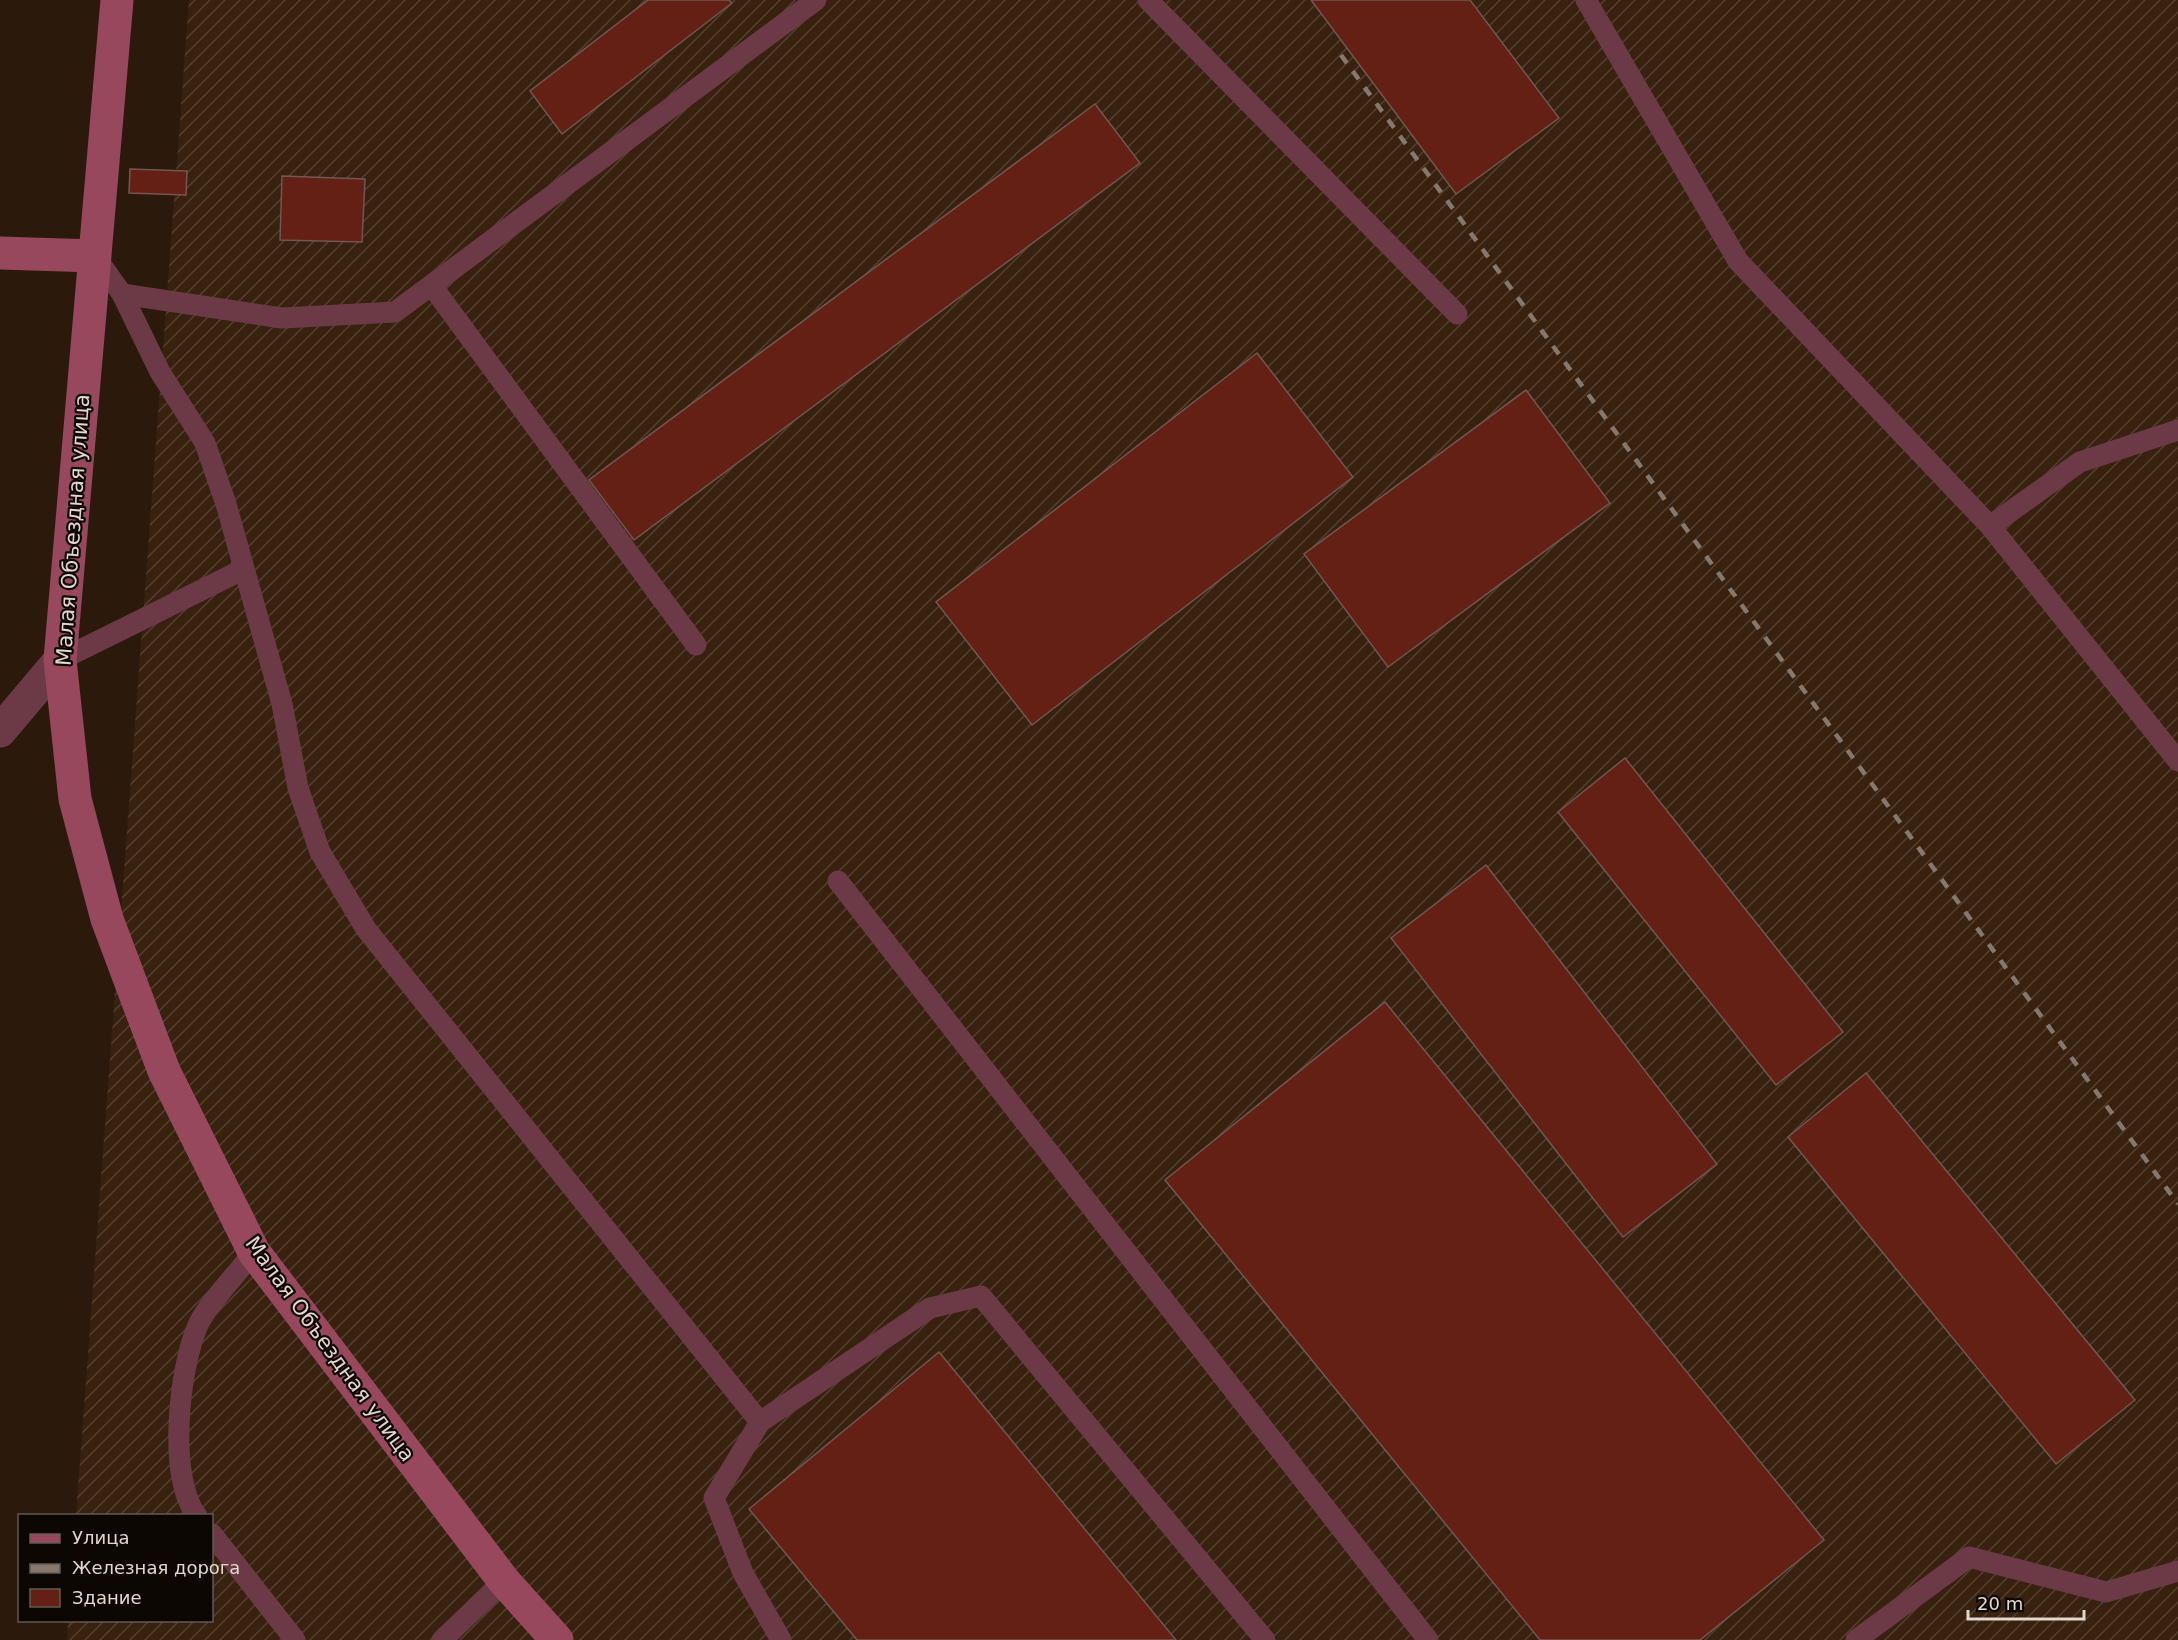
<svg xmlns="http://www.w3.org/2000/svg" width="2178" height="1640" font-family="'DejaVu Sans',sans-serif">
  <style>
    .industrial { fill: url(#industrial-furrows) }
    .building { fill: #642014; stroke: #715752; stroke-width: 1.5 }
    .lines { fill: none; stroke-linecap: round; stroke-linejoin: round }
    .lane { stroke: #6c3a47; stroke-width: 21 }
    .street { stroke: #6c3a47; stroke-width: 33 }
    .secondary { stroke: #98485d; stroke-width: 33 }
    .rail { stroke: #87786d; stroke-width: 4.5; stroke-dasharray: 10 10; stroke-linecap: butt }
    .labels { text-anchor: middle; dominant-baseline: central; stroke-width: 4.5; stroke-linejoin: round; paint-order: stroke }
    .street-label { font-size: 21px; fill: #e2d6cd; stroke: #0d0703 }
  </style>
  <defs>
    <pattern id="industrial-furrows" width="10" height="10" patternUnits="userSpaceOnUse" patternTransform="scale(1.5)"><rect width="10" height="10" fill="#38210f"/><path d="M-1 1l2-2M0 10L10 0M9 11l2-2" fill="none" stroke="#544031"/></pattern>
  </defs>
  <rect width="100%" height="100%" fill="#2b1a0c"/>
  <!-- industrial -->
  <path class="industrial" d="M189,0h1989v1640h-2111l1,-19 144,-1v-104l-136,-1z"/>
  <!-- building -->
  <path class="building" d="M648,0h81l3,3 -170,131 -32,-43z
    M1311,0h159l89,118 -103,76z
    M1095,104l45,59 -506,377 -45,-60z
    M130,169l57,2 -1,24 -57,-2z
    M282,176l83,3 -3,63 -82,-2z
    M1257,353l96,124 -321,248 -96,-123z
    M1526,390l84,113 -222,164 -84,-113z
    M1625,758l218,274 -67,53 -218,-273z
    M1486,865l231,299 -94,73 -232,-299z
    M1385,1002l439,538 -124,100h-160l-375,-460z
    M1866,1073l269,327 -79,64 -268,-327z
    M939,1352l237,288h-319l-108,-131z"/>
  <g class="lines">
    <!-- lane -->
    <path class="lane" d="M1148,0l309,314
      M1586,0l152,261 252,265 188,235
      M95,256l27,38 160,24 113,-6 421,-312
      M432,286l264,359
      M122,294l38,78 45,71 21,61 56,200 16,84 22,64 46,77 394,493
      M1990,526l90,-64 98,-32
      M60,660l184,-91
      M838,881l590,759
      M197,1516c-30,-39 -18,-148 1,-191 8,-19 42,-55 56,-73
      M212,1534l83,106
      M442,1640l62,-59
      M781,1640l-38,-67 -29,-75 46,-76 170,-114 51,-12 284,344
      M1856,1640l113,-83 137,35 72,-21"/>
    <!-- street -->
    <path class="street" d="M0,731l60,-71"/>
    <!-- secondary -->
    <path class="secondary" d="M117,0l-57,660 15,139 32,120 57,152 90,181 250,329 53,59
      M0,253l95,3"/>
    <!-- rail -->
    <path class="rail" d="M1341,55l837,1149"/>
  </g>
  <g class="labels">
    <!-- street labels -->
    <g class="street-label">
      <text transform="translate(73 530) rotate(-86)">Малая Объездная улица</text>
      <text transform="translate(330 1349) rotate(54)">Малая Объездная улица</text>
    </g>
  </g>
  <!-- legend -->
  <rect x="18" y="1514" width="195" height="108" fill="#0d0703" stroke="#625a54" stroke-width="1.5"/>
  <rect x="30" y="1534" width="30" height="9" fill="#98485d" stroke="#625a54" stroke-width="1.5"/>
  <text x="72" y="1544" font-size="18" fill="#e2d6cd">Улица</text>
  <rect x="30" y="1564" width="30" height="9" fill="#87786d" stroke="#625a54" stroke-width="1.5"/>
  <text x="72" y="1574" font-size="18" fill="#e2d6cd">Железная дорога</text>
  <rect x="30" y="1589" width="30" height="18" fill="#642014" stroke="#625a54" stroke-width="1.5"/>
  <text x="72" y="1604" font-size="18" fill="#e2d6cd">Здание</text>
  <!-- scale -->
  <path d="M1968 1610v9h116v-9" fill="none" stroke="#e2d6cd" stroke-width="3"/>
  <text x="1977" y="1610" font-size="18" fill="#e2d6cd" stroke="#0d0703" stroke-width="4.5" paint-order="stroke">20 m</text>
</svg>
